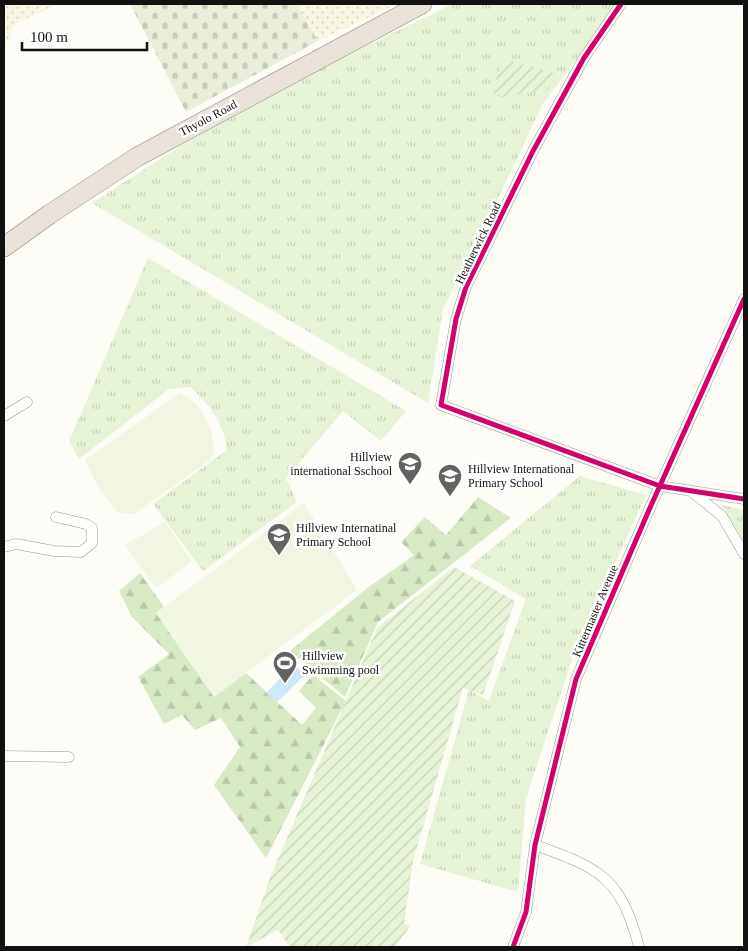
<svg xmlns="http://www.w3.org/2000/svg" width="748" height="951" font-family="'Times New Roman',serif">
  <style>
    .farmland { fill: url(#farmland-dots) }
    .grass { fill: url(#grass-tufts) }
    .forest { fill: url(#forest-firs) }
    .cemetery { fill: url(#cemetery-stones) }
    .garden { fill: url(#garden-furrows) }
    .pitch { fill: #f0f6e1 }
    .water { fill: #cde8f7 }
    .lines { fill: none; stroke-linecap: round; stroke-linejoin: round }
    .street-casing { stroke: #979795; stroke-width: 11 }
    .highway-casing { stroke: #858482; stroke-width: 20 }
    .street { stroke: #fffffe; stroke-width: 10 }
    .highway { stroke: #eae1d8; stroke-width: 19 }
    .cycleway-casing { stroke: #fff; stroke-width: 8 }
    .cycleway { stroke: #d6006c; stroke-width: 5 }
    .labels { text-anchor: middle; dominant-baseline: central; stroke-width: 5; stroke-linejoin: round; paint-order: stroke }
    .street-label { font-size: 12px; fill: #111; stroke: #fff }
    .poi-label { font-size: 12px; fill: #111; stroke: #fff; text-anchor: start }
  </style>
  <defs>
    <pattern id="farmland-dots" width="8" height="8" patternUnits="userSpaceOnUse" patternTransform="scale(1.25)"><rect width="8" height="8" fill="#f9f7e4"/><path d="M2 2h.1M6 6h.1" fill="none" stroke="#d4d3c3" stroke-width="1.8" stroke-linecap="round"/></pattern>
    <pattern id="grass-tufts" width="24" height="20" patternUnits="userSpaceOnUse" patternTransform="scale(1.25)"><rect width="24" height="20" fill="#e7f3d7"/><path d="M3 7l-1-3M5 7V3M7 7l1-3M15 17l-1-3M17 17v-4M19 17l1-3" fill="none" stroke="#c5cfb8"/></pattern>
    <pattern id="forest-firs" width="22" height="20" patternUnits="userSpaceOnUse" patternTransform="scale(1.25)"><rect width="22" height="20" fill="#d8eac5"/><path d="M5 1l3.5 6h-7zM16 11l3.5 6h-7z" fill="#b8c8a8"/></pattern>
    <pattern id="cemetery-stones" width="16" height="16" patternUnits="userSpaceOnUse" patternTransform="scale(1.25)"><rect width="16" height="16" fill="#e9eedb"/><path d="M2 7V4a2 2 0 0 1 4 0v3zM10 15v-3a2 2 0 0 1 4 0v3z" fill="#c7cbbb"/></pattern>
    <pattern id="garden-furrows" width="10" height="10" patternUnits="userSpaceOnUse" patternTransform="scale(1.25)"><rect width="10" height="10" fill="#e7f3d7"/><path d="M-1 1l2-2M0 10L10 0M9 11l2-2" fill="none" stroke="#c5cfb8"/></pattern>
  </defs>
  <rect width="100%" height="100%" fill="#fdfcf7"/>
  <!-- farmland -->
  <path class="farmland" d="M4,4h56l-45,20 -11,25z
    M296,4h101l-79,37z"/>
  <!-- grass -->
  <path class="grass" d="M452,4h166l-76,101 -62,132 -37,72 -15,94 -336,-200 93,-60 128,-71z
    M148,258l258,153 -25,30 -38,-30 -57,67 11,24 -94,69 -50,-67 74,-54c-3,-28 -17,-43 -36,-63l-22,2 -90,70 -10,-18z
    M580,476l66,19 -73,162 -47,141 -8,94 -98,-28 49,-174 20,11 37,-102 -56,-33z
    M722,505l22,5v32z"/>
  <!-- forest -->
  <path class="forest" d="M478,497l33,21 -133,104 -33,75 -55,-46 76,-62 48,-34 -13,-13 24,-25 21,18z
    M140,573l24,34 -8,6 58,84 32,-24 56,52 14,-17 -17,-17 14,-16 33,26 -80,157 -52,-73 26,-38 -19,-29 -26,12 -13,-15 -18,9 -26,-47 31,-23 -37,-37 -13,-26z"/>
  <!-- cemetery -->
  <path class="cemetery" d="M130,4h166l22,37 -132,71z"/>
  <!-- garden -->
  <path class="garden" d="M504,59l54,15 -10,16 -45,7 -12,-5z
    M454,567l61,34 -32,94 -20,-7 -50,173 -9,63 6,2 -15,21h-105l-12,-17 -32,17 24,-69 107,-250z"/>
  <!-- pitch -->
  <path class="pitch" d="M180,393c23,11 34,36 34,60l-4,7 -76,54 -15,-1 -20,-24 -14,-29z
    M304,503l53,87 -143,107 -58,-84z
    M165,522l27,40 -36,26 -31,-43z"/>
  <!-- water -->
  <path class="water" d="M294,664l11,11 -28,27 -11,-9z"/>
  <g class="lines">
    <defs>
      <path id="street" d="M621,4l-37,54 -51,93 -67,136 -10,32 -15,86 219,81 84,13
        M4,416l23,-14
        M691,491l31,25 22,38
        M4,547l12,-3 38,7 27,1 11,-9v-15l-6,-4 -30,-7
        M4,756l65,1
        M535,845c64,23 86,32 104,102
        M513,947l13,-35 9,-67 41,-166 73,-169 95,-211"/>
      <path id="highway" d="M4,247l46,-33 87,-57 285,-153"/>
    </defs>
    <!-- street casing -->
    <use href="#street" class="street-casing"/>
    <!-- highway casing -->
    <use href="#highway" class="highway-casing"/>
    <!-- street -->
    <use href="#street" class="street"/>
    <!-- highway -->
    <use href="#highway" class="highway"/>
    <defs>
      <path id="cycleway" d="M621,4l-37,54 -51,93 -67,136 -10,32 -15,86 219,81 84,13
        M513,947l13,-35 9,-67 41,-166 73,-169 95,-211"/>
    </defs>
    <!-- cycleway casing -->
    <use href="#cycleway" class="cycleway-casing"/>
    <!-- cycleway -->
    <use href="#cycleway" class="cycleway"/>
  </g>
  <!-- icons -->
  <defs>
    <symbol id="school-pin" viewBox="-11 -11 22 30"><path d="M0 17L-7.5 6A9.5 9.5 0 1 1 7.5 6Z" fill="#646362" stroke="#fff"/><path d="M0-5L7-2L0 1L-7-2ZM-4 1L0 2.5L4 1V4Q0 6-4 4Z" fill="#fff"/></symbol>
    <symbol id="stadium-pin" viewBox="-11 -11 22 30"><path d="M0 17L-7.5 6A9.5 9.5 0 1 1 7.5 6Z" fill="#646362" stroke="#fff"/><path d="M0-5a6.5 5 0 1 0 0 10a6.5 5 0 1 0 0-10ZM-3.5-1.8h7v3.6h-7Z" fill="#fff"/></symbol>
  </defs>
  <g fill-rule="evenodd">
    <use href="#school-pin" x="396" y="450" width="28" height="38"/>
    <use href="#school-pin" x="436" y="462" width="28" height="38"/>
    <use href="#school-pin" x="265" y="521" width="28" height="38"/>
    <use href="#stadium-pin" x="271" y="649" width="28" height="38"/>
  </g>
  <g class="labels">
    <!-- street labels -->
    <g class="street-label">
      <text transform="translate(208 118) rotate(-28)">Thyolo Road</text>
      <text transform="translate(478 243) rotate(-64)">Heatherwick Road</text>
      <text transform="translate(595 611) rotate(-67)">Kittermaster Avenue</text>
    </g>
    <!-- poi labels -->
    <g class="poi-label">
      <text x="392" y="457" text-anchor="end">Hillview<tspan x="392" dy="14">international Sschool</tspan></text>
      <text x="468" y="469">Hillview International<tspan x="468" dy="14">Primary School</tspan></text>
      <text x="296" y="528">Hillview Internatinal<tspan x="296" dy="14">Primary School</tspan></text>
      <text x="302" y="656">Hillview<tspan x="302" dy="14">Swimming pool</tspan></text>
    </g>
  </g>
  <!-- border -->
  <rect width="748" height="951" fill="none" stroke="#111111" stroke-width="10"/>
  <!-- scale -->
  <path d="M22 42v8h125v-8" fill="none" stroke="#111111" stroke-width="2.5"/>
  <text x="30" y="42" font-size="15" fill="#111111" stroke="#ffffff" stroke-width="4" paint-order="stroke">100 m</text>
</svg>
